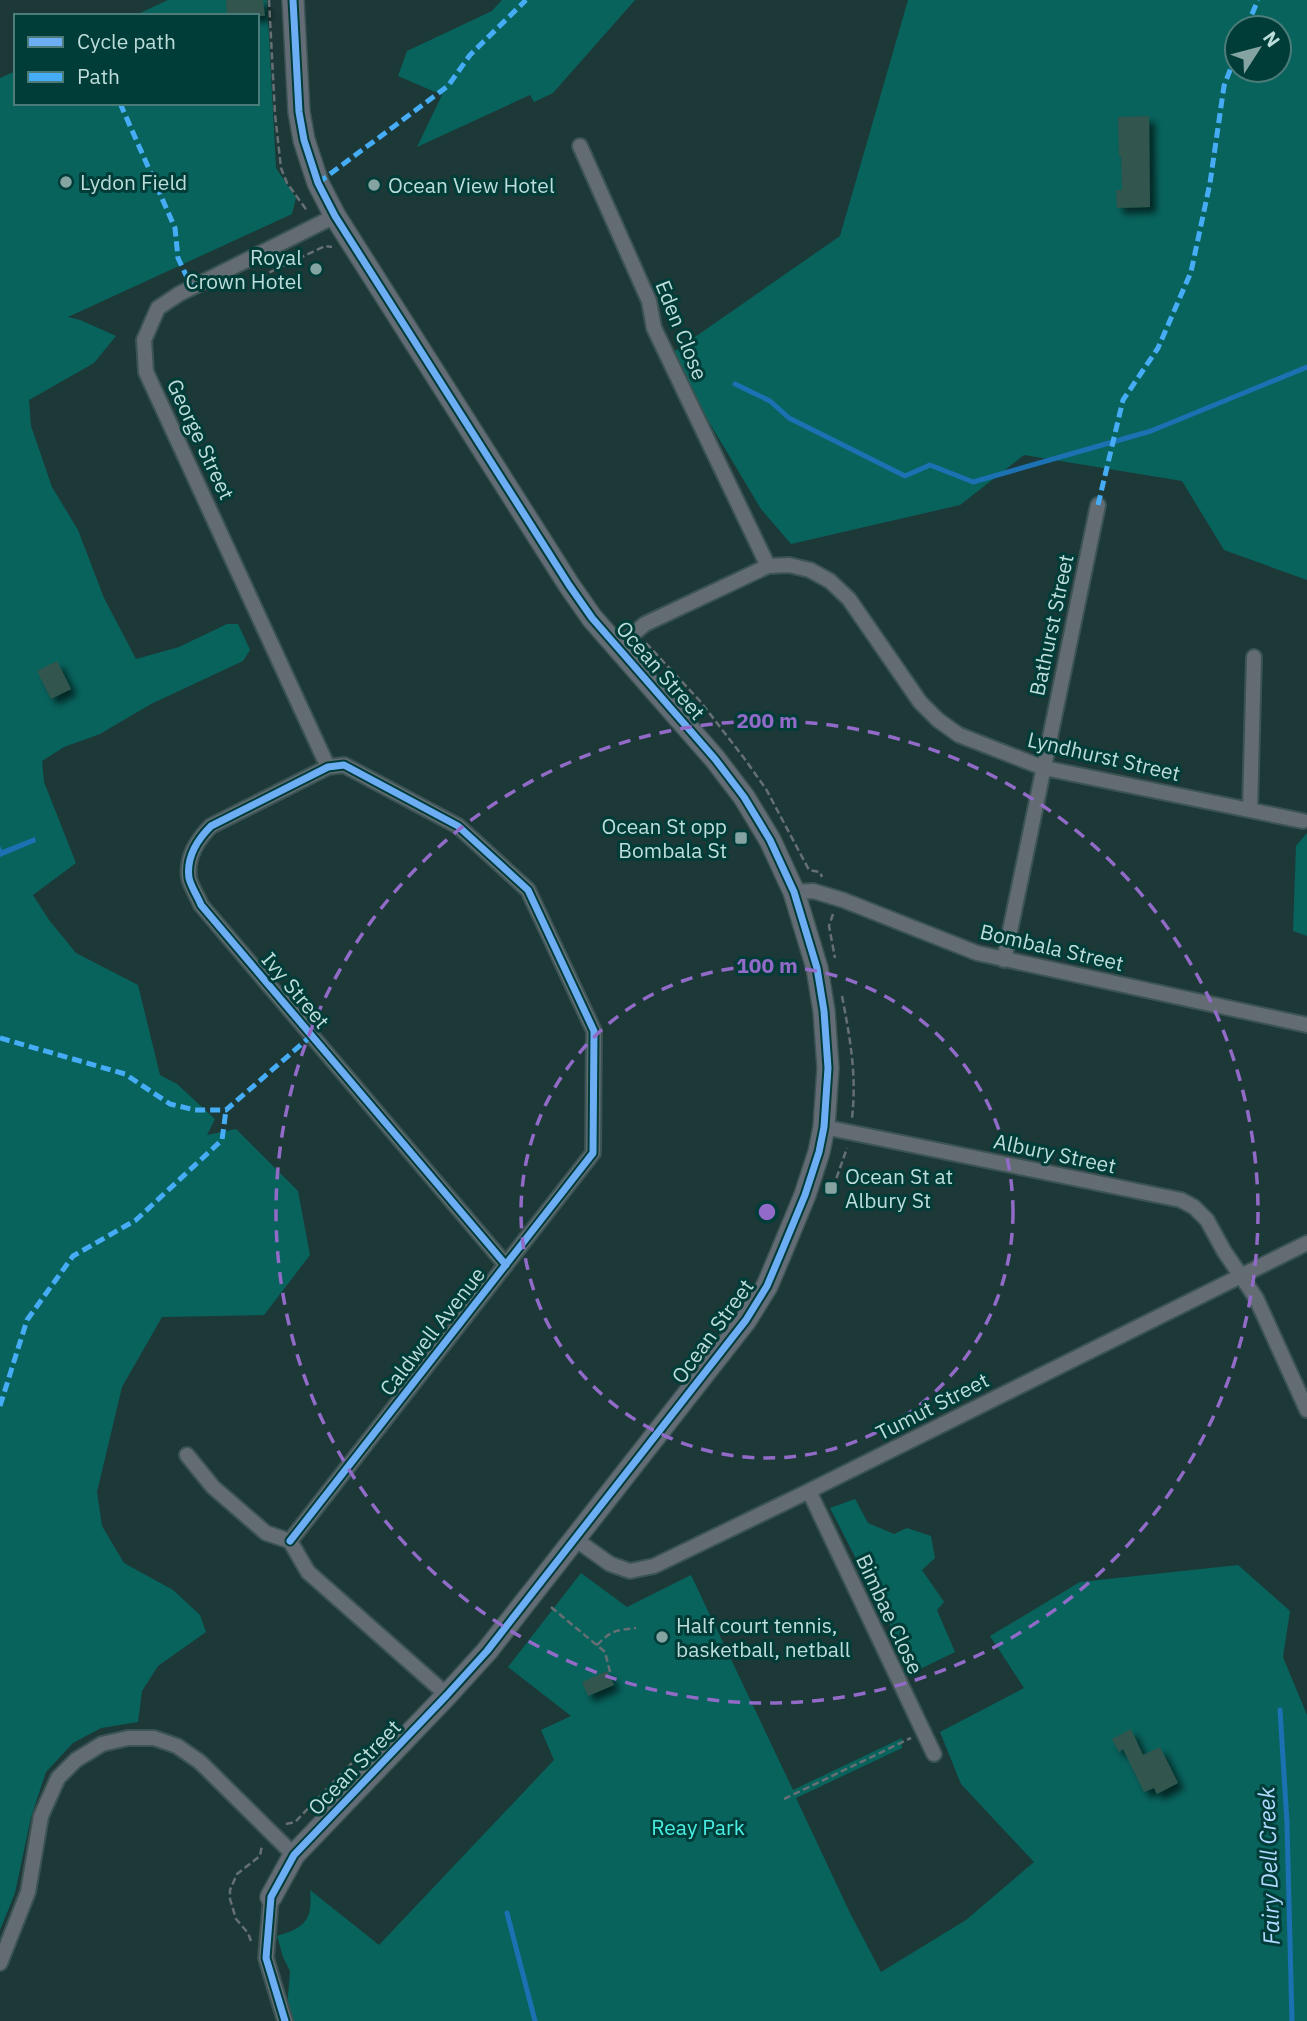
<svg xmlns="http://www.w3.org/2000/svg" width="1307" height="2021" font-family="'IBM Plex Sans',sans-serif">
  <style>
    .green { fill: #08635d; fill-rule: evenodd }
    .water { fill: #1b71b1 }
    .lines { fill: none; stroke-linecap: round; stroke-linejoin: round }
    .stream { stroke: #1b71b1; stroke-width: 5 }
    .building { fill: #30554e; filter: url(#shadow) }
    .street-casing { stroke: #3b5453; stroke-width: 18 }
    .secondary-casing { stroke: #3b5453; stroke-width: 24 }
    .path { stroke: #666f74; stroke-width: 2.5; stroke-dasharray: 7 3.5; stroke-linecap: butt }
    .street { stroke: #636b73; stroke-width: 14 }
    .secondary { stroke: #636c74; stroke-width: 21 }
    .quiet { stroke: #46acf6; stroke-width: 5; stroke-dasharray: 10 5; stroke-linecap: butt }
    .cycleway-casing { stroke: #003c38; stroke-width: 11 }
    .cycleway { stroke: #6dadf4; stroke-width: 7 }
    .ring { fill: none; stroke: #926ac8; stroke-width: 3.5; stroke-dasharray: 12 9 }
    .poi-dot { fill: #85a4a1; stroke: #003c38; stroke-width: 2.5 }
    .labels { text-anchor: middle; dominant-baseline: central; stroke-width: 6; stroke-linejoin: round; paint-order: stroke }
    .poi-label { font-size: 21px; fill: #bdddda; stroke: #003c38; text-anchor: start }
    .street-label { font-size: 21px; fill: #bdddda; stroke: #003c38 }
    .park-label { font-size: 21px; fill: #4aefe3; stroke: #003c38 }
    .water-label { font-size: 23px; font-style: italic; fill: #b2d9ff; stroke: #003c38 }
    .centre { fill: #926ac8; stroke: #003c38; stroke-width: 3.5 }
    .ring-label { font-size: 21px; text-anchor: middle; font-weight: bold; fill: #926ac8; stroke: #003c38; stroke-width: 6; stroke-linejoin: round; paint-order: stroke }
  </style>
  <defs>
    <filter id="shadow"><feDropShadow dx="6" dy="6" stdDeviation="3.5" flood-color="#0009"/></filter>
  </defs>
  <rect width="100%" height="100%" fill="#1c3938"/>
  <!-- green -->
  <path class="green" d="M168,0h99l9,168 20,30 -4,16 -224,103 12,3 36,16 -22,27 -65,37 2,26 21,61 26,43 26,68 32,61 43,-12 48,-23h11l12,26 -7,11 -92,43 -51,30 -36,13 -22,14 2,21 32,81 -43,32 16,25 27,33 62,32 22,90 17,9 38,35 -8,16 29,-6 62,62 12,64 -46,60 -102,2 -40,70 -25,105 5,34 22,37 49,27 27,25 6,17 -48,34 -16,25 -4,31 -37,6 -28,15 -27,29 -15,45 -16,76 -15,37v-1852l16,-7v32h241v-87h-123z
    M502,0h133l-82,93 -19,9 -4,-7 -113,52 25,-52 -44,-19 9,-25 85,-40z
    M908,0h399v580l-83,-30 -42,-69 -158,-26 -64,50 -169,39 -30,-35 -92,-154 171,-119zM1237,28h42v42h-42z
    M1307,833v103l-14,-5 3,-85z
    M855,1499l13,24 26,11 13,-6 24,8 4,22 -13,12 22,32 -7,8 18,42 -41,20 -84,-164z
    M1238,1565l52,46 -7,46 24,58v306h-1021l4,-50 -7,-14 -6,-21c28,-8 36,-16 33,-46l69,55 175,-185 -13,-30 30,-14 -63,-49 73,-94 46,34 64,-32 102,215 109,-52v10l-106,50 54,115 31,59 85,-52 68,-58 -73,-78 -21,-52 84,-44 -34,-52 90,-54z"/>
  <!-- water -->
  <path class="water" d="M35,837l1,5 -36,15v-11l2,4z"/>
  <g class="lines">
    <!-- stream -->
    <path class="stream" d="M735,384l35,17 19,17 116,58 25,-11 43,17 178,-51 156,-64
      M1280,1710l7,113 5,198
      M507,1913l28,108"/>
  </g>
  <!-- building -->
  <path class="building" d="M226,0h37l2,16h-38z
    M1149,116l1,91 -33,1 -1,-18h6l-1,-34h-2l-1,-39z
    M57,661l14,28 -20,10 -14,-28z
    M607,1671l7,14 -26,11 -6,-14z
    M1131,1729l12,26 17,-8 18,36 -21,11 -3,-6 -10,4 -21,-43 -4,3 -7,-13z"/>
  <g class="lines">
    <defs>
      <path id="street" d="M580,146l69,155 5,27 114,238
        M617,648l28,-24 123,-58 21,-1 21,5 20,11 19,18 71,103 18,18 21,15 85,33 259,53
        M328,767l-182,-395 -2,-32 14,-32 21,-14 156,-78
        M1250,810l4,-153
        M794,892l19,-1 30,9 134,53 330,72
        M1004,960l94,-455
        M824,1127l357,73 13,7 13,13 17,31 32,47 51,112
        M187,1455l26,32 53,46 24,8
        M809,1491l125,263
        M575,1539l35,25 20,7 24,-5 155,-75 498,-248
        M290,1541l303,-388 1,-122 -66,-141 -70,-64 -114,-61 -16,2 -117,59c-14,14 -25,31 -22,52 2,9 9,19 12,27l305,360
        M290,1541l18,31 139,123
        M271,1897l-5,61 19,63
        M0,1963l28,-71 13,-76 17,-38 18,-18 26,-16 26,-6h26l23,8 23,16 94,93"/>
      <path id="secondary" d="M271,1897l23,-42 153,-160 40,-44 259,-331 21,-34 14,-33 24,-58 14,-43 5,-25 4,-59 -4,-57 -7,-43 -23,-76 -24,-52 -26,-43 -29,-38 -123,-141 -23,-33 -234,-369 -17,-33 -14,-43 -5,-28 -6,-112"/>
    </defs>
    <!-- street casing -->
    <use href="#street" class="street-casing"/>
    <!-- secondary casing -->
    <use href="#secondary" class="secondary-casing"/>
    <!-- path -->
    <path class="path" d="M269,0l6,114 6,54 6,15 21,29
      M260,277l65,-31 7,1
      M646,643l54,58 44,57 22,31 43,81 11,2 2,5
      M833,914l-4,12 6,32
      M842,996c8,42 15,79 10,122
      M833,1188l14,-40
      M551,1607l54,45 5,20
      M597,1645c16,-16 18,-14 39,-17
      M784,1799l127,-61
      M286,1824l9,-2 57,-59
      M251,1941l-3,-8 -12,-14 -6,-20v-9l7,-16 23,-18 2,-11"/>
    <!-- street -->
    <use href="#street" class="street"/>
    <!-- secondary -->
    <use href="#secondary" class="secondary"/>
    <!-- quiet -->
    <path class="quiet" d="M1246,28l12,-28
      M120,103l55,125 3,30 14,30
      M318,183l130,-97 22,-31 56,-55
      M1098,505l25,-105 35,-52 33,-76 19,-89 14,-97 13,-34
      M0,1038l125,36 45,30 25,6h31l85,-74
      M0,1406l27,-86 46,-64 63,-36 86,-80 4,-30"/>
    <defs>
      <path id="cycleway" d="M290,1541l303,-388 1,-122 -66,-141 -70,-64 -114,-61 -16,2 -117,59c-14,14 -25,31 -22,52 2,9 9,19 12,27l305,360
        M285,2021l-19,-63 5,-61 23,-42 153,-160 40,-44 259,-331 21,-34 14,-33 24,-58 14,-43 5,-25 4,-59 -4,-57 -7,-43 -23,-76 -24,-52 -26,-43 -29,-38 -123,-141 -23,-33 -234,-369 -17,-33 -14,-43 -5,-28 -6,-112"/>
    </defs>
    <!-- cycleway casing -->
    <use href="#cycleway" class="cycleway-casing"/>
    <!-- cycleway -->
    <use href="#cycleway" class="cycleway"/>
  </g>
  <!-- distance rings -->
  <g class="ring">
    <circle cx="767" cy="1212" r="246"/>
    <circle cx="767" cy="1212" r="491"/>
  </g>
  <!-- markers -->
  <g class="poi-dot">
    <circle cx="66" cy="182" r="7"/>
    <circle cx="374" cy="185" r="7"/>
    <circle cx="316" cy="269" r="7"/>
    <rect x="734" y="831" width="14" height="14" rx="3.5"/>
    <rect x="824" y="1181" width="14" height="14" rx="3.5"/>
    <circle cx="662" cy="1637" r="7"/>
  </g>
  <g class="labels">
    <!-- poi labels -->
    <g class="poi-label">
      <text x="80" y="182">Lydon Field</text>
      <text x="388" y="185">Ocean View Hotel</text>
      <text x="302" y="257" text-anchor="end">Royal<tspan x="302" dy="24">Crown Hotel</tspan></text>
      <text x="727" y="826" text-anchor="end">Ocean St opp<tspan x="727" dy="24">Bombala St</tspan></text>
      <text x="845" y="1176">Ocean St at<tspan x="845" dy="24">Albury St</tspan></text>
      <text x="676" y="1625">Half court tennis,<tspan x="676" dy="24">basketball, netball</tspan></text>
    </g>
    <!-- street labels -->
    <g class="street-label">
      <text transform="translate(682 330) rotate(68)">Eden Close</text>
      <text transform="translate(201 439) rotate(65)">George Street</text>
      <text transform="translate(1051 625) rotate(-78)">Bathurst Street</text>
      <text transform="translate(661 670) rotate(49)">Ocean Street</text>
      <text transform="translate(1104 756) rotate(13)">Lyndhurst Street</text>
      <text transform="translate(1052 947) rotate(13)">Bombala Street</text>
      <text transform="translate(296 990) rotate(50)">Ivy Street</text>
      <text transform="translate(1055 1153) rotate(12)">Albury Street</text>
      <text transform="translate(432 1331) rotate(-52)">Caldwell Avenue</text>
      <text transform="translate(712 1331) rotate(-54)">Ocean Street</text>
      <text transform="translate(932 1406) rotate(-27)">Tumut Street</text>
      <text transform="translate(890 1614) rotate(65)">Bimbae Close</text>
      <text transform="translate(354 1767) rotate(-46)">Ocean Street</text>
    </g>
    <!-- park labels -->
    <g class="park-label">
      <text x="698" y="1827">Reay Park</text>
    </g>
    <!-- water labels -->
    <g class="water-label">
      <text transform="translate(1268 1866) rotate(-92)">Fairy Dell Creek</text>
    </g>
  </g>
  <circle cx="767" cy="1212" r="10" class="centre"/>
  <g class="ring-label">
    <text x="767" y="728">200 m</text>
    <text x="767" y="973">100 m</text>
  </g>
  <!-- legend -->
  <rect x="14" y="14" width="245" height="91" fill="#003c38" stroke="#4c7c79" stroke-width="2"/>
  <rect x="28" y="37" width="35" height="10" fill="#6dadf4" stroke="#4c7c79" stroke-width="2"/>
  <text x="77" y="49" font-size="21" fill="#bdddda">Cycle path</text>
  <rect x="28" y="72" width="35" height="10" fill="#46acf6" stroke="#4c7c79" stroke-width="2"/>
  <text x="77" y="84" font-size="21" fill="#bdddda">Path</text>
  <!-- north arrow -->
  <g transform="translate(1258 49) rotate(54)"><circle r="33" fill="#003c38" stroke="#4c7c79" stroke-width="2"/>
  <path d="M0-5L12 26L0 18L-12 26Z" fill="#85a4a1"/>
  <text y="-10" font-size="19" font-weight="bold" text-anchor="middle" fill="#bdddda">N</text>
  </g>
</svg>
